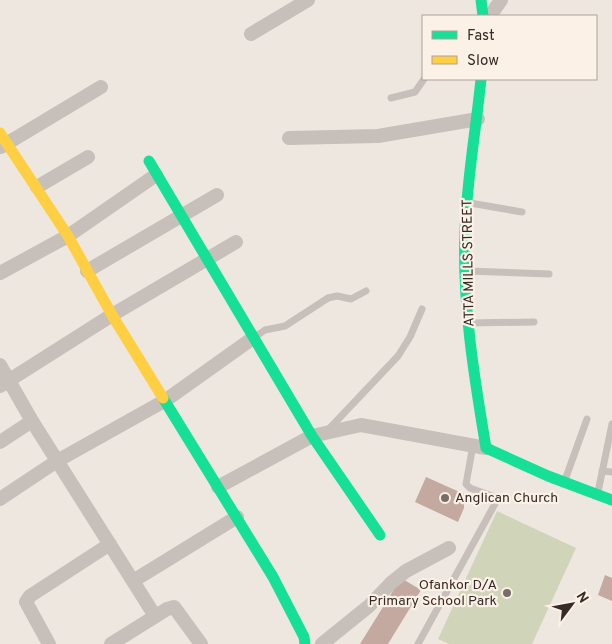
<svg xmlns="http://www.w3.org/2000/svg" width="612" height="644" font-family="Overpass,sans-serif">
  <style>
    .green { fill: #d0d4b9 }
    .building { fill: #c3a9a0 }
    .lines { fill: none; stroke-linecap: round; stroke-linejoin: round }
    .lane { stroke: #c7bfb9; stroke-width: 7 }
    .street { stroke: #c7bfb9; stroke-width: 14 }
    .fast { stroke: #16e098; stroke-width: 11 }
    .slow { stroke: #ffcf43; stroke-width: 11 }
    .poi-dot { fill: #786d68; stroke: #fbf1e7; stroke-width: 2 }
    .labels { text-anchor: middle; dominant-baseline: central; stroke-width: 4.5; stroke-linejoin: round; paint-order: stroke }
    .street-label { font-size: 14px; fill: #382b27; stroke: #fbf1e7 }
    .poi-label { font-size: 14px; fill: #382b27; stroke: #fbf1e7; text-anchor: start }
  </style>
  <rect width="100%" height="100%" fill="#eee7e0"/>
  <!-- green -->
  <path class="green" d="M497,511l79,37 -44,96h-83l-11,-5z"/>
  <!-- building -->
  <path class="building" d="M426,477l38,17v14l-6,14 -43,-20z
    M605,575l7,3v23l-14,-6z
    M401,578l20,12 -33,54h-28z"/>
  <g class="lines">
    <!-- lane -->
    <path class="lane" d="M391,98l24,-6 9,-13
      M470,203l52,9
      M467,271l82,3
      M469,323l65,-1
      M255,337l10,-7 20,-4 43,-28 9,-2 14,3 15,-8
      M328,430l70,-74 12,-19 12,-28
      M602,471l10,1
      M565,480l22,-61
      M598,492l14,-68
      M418,644l78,-142 -1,-5 -25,-9 -4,-4 7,-39"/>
    <!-- street -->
    <path class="street" d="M490,16l11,-16
      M251,34l57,-34
      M289,138l89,-2 100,-17
      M1,147l100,-60
      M37,187l51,-30
      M87,271l130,-76
      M0,273l68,-37 88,-61
      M0,365l32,56 123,195
      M0,386l112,-71 124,-73
      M0,442l32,-21
      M218,487l94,-51 49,-11 125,23
      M0,499l57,-38 109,-61 87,-62
      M133,581l104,-64
      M49,644l-23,-42 4,-6 80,-52
      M111,644l56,-35 7,-2 27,37
      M322,644l47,-38 22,-23 15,-12 43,-23"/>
    <!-- fast -->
    <path class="fast" d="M481,0l2,16
      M481,79c-5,50 -14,100 -16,151 -3,73 9,146 21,218l62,28 64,24
      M149,161l163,275 68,99
      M163,398l110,179 31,60 1,7"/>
    <!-- slow -->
    <path class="slow" d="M0,133l68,103 44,79 51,83"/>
  </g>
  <!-- markers -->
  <g class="poi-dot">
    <circle cx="445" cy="498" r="5"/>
    <circle cx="507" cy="593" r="5"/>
  </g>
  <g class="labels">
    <!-- street labels -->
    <g class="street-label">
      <text transform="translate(469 263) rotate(-91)">ATTA MILLS STREET</text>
    </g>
    <!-- poi labels -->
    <g class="poi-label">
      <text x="455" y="498">Anglican Church</text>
      <text x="497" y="585" text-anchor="end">Ofankor D/A<tspan x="497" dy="16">Primary School Park</tspan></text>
    </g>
  </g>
  <!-- legend -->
  <rect x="422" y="15" width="175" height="65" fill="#fbf1e7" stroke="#ada29a"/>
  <rect x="432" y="31" width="25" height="8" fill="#16e098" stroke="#ada29a"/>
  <text x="467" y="40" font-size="15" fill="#382b27">Fast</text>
  <rect x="432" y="56" width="25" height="8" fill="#ffcf43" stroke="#ada29a"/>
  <text x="467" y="65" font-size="15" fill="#382b27">Slow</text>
  <!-- north arrow -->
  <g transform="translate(572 604) rotate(58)" stroke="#fbf1e7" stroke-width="4" paint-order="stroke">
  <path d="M0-4L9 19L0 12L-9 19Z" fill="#382b27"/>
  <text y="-8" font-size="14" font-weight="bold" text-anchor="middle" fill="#382b27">N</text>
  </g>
</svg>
